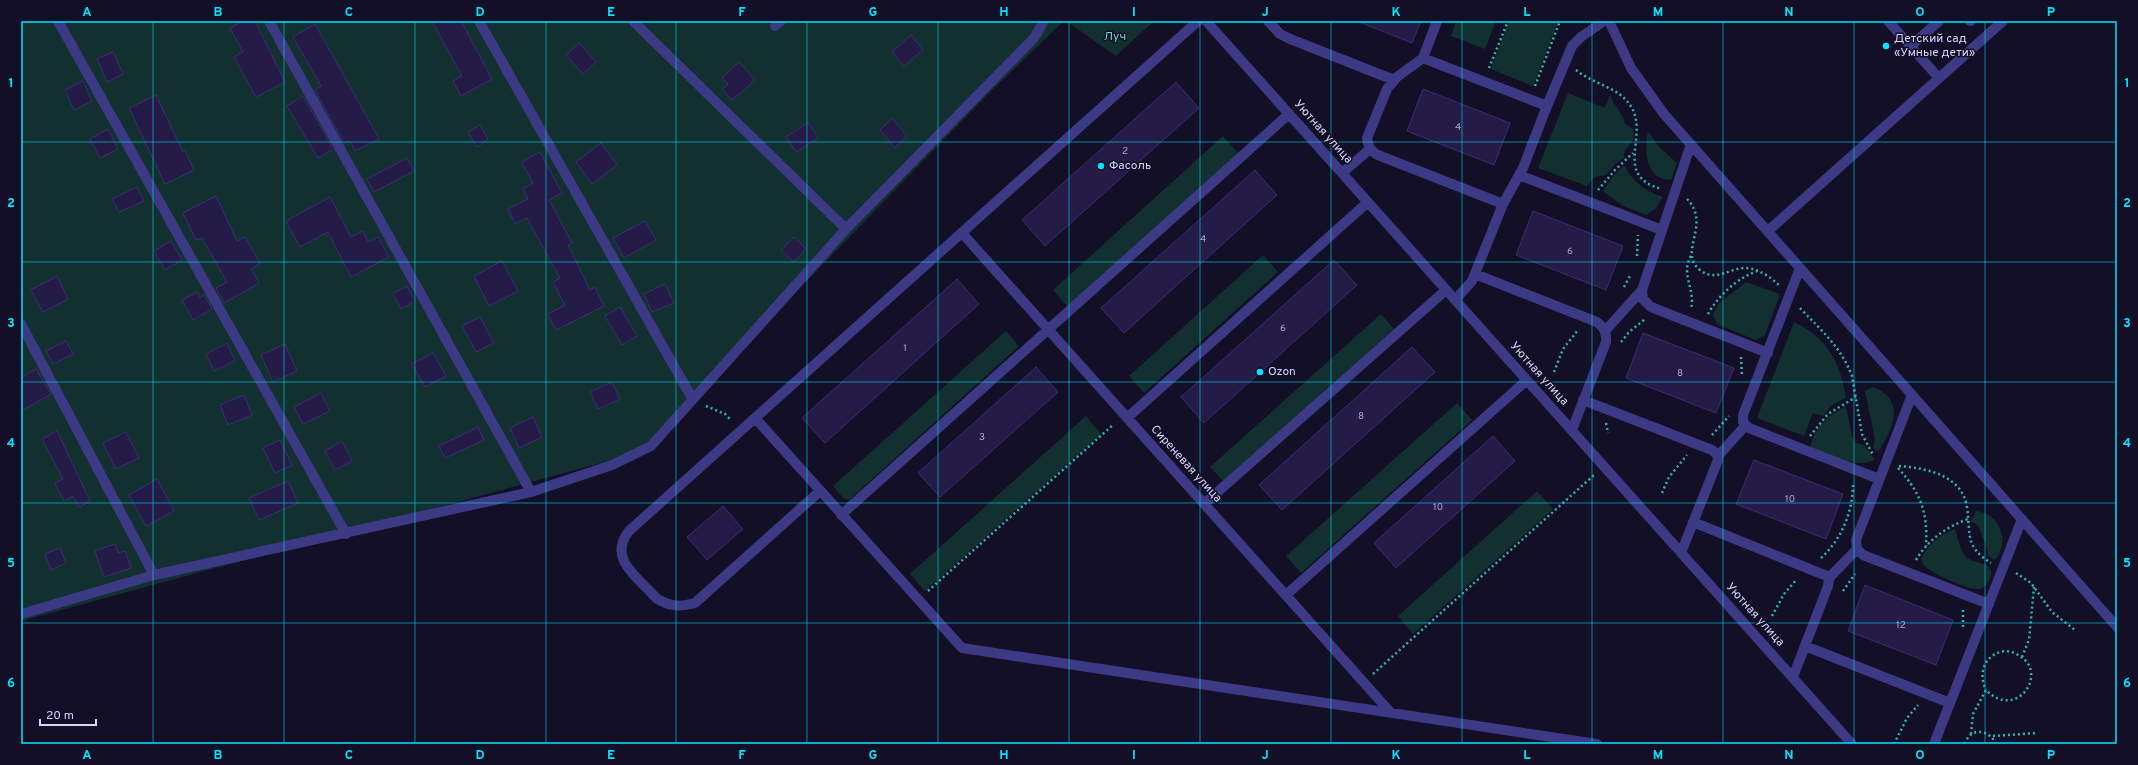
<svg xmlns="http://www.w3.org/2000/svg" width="2138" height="765" font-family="Overpass,sans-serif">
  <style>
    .green { fill: #12302f }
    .building { fill: #241b47; stroke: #3b2d73 }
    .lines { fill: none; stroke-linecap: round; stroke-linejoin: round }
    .path { stroke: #2fb8b0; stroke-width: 2.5; stroke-dasharray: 2 3; stroke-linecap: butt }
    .minor { stroke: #3d3a85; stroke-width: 10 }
    .grid { fill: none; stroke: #00e5ff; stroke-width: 1; stroke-opacity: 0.55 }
    .poi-dot { fill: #00e5ff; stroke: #130f26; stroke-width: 1.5 }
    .labels { text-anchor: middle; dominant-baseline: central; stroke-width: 3; stroke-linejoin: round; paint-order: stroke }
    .number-label { font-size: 10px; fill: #aca6d1 }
    .park-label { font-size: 12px; fill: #5fe0c0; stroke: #130f26 }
    .poi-label { font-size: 12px; fill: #d9d4ff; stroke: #130f26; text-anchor: start }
    .street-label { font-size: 12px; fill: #d9d4ff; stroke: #130f26 }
    .neatline { fill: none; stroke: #00e5ff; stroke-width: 1.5 }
    .grid-label { font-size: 13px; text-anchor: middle; font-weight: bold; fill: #00e5ff }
  </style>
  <rect width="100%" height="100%" fill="#130f26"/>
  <!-- green -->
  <path class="green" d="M21,21h1043l-75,72 -348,359 -620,169z
    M1066,21h88l-38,35z
    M1456,21h40l-11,28 -34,-13z
    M1509,21l49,1 -25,64 -42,-17z
    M1568,93l37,15 5,-14c3,12 13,18 15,30l8,5c4,18 -10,15 -9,29l-10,7 -8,10 -11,2 -8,9 -49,-18z
    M1648,131l12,17 17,15 -6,17c-26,0 -27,-30 -23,-49z
    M1223,136l16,18 -171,153 -15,-17z
    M1624,165c9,17 21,26 39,32l-8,12 -9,6 -23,-9 -20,-15 10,-15z
    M1263,255l15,17 -134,121 -15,-17z
    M1746,282l34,12 -15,41 -9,5 -39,-16 -4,-9 5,-11z
    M1381,314l13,15 -171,152 -13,-14z
    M1794,322c33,15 47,41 52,76l-14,7 -9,11 -10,-3 -9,23 -47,-18z
    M1006,331l13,15 -170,154 -5,-1 -11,-13z
    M1873,387c4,1 7,3 11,6 20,15 5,43 -6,59l-5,-5 2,-8 -10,-48z
    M1457,403l15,17 -171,153 -15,-17z
    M1846,406l6,31 5,6 7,2 11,15c-21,9 -44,-5 -65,-13 5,-20 18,-32 36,-41z
    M1086,416l15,18 -176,157 -15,-17z
    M1537,491l16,18 -140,125 -15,-18z
    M1976,511c25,3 34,31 19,49l-7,-4c0,-14 -7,-17 -9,-30l-8,-5z
    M1955,529c3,9 5,21 11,28 8,8 36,4 21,26 -2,4 -6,6 -10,6 -8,1 -44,-15 -50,-21 -4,-3 -5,-6 -6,-10 8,-14 18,-23 34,-29z"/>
  <!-- building -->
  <path class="building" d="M243,21h12l30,61 -29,15 -22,-40 9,-5 -13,-24z
    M432,21h29l31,58 -31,17 -8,-15 9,-5z
    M1357,21h64l-9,22z
    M315,24l64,115 -24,12 -5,-10 -6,2 -29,-53 6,-4 -28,-49z
    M911,35l12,15 -19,16 -12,-14z
    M579,43l17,19 -13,12 -17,-19z
    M113,52l10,22 -16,8 -10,-23z
    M739,62l16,18 -23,20 -10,-11 6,-5 -6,-6z
    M83,81l9,20 -18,9 -9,-20z
    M1176,82l23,26 -154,138 -23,-26z
    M1423,89l87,34 -16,42 -87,-34z
    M156,95l27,57 2,-1 9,19 -29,14 -36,-76z
    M303,96l30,53 -15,9 -31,-52z
    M892,118l15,18 -12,12 -15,-18z
    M808,123l10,15 -22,14 -10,-15z
    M480,125l8,14 -11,8 -9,-15z
    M108,129l10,20 -18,9 -10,-19z
    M601,143l16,22 -25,19 -16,-22z
    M540,152l22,41 -13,7 23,43 -4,2 22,45 5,-3 9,19 -48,24 -8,-16 17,-9 -12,-23 7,-4 -33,-60 -12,6 -7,-15 20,-10 -5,-10 10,-6 -11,-21z
    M407,158l7,13 -40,21 -7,-13z
    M1255,170l22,25 -153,138 -23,-25z
    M137,187l7,14 -25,11 -7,-13z
    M216,196l21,45 8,-4 15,26 -9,6 8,14 -35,20 -8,-15 11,-6 -25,-44 -6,2 -13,-27z
    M330,197l21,40 12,-6 5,11 10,-5 11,20 -38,20 -23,-45 -28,15 -14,-26z
    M1533,211l90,35 -17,44 -90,-35z
    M645,221l11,19 -32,18 -11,-20z
    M794,237l12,12 -12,13 -13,-12z
    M171,241l11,19 -17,10 -11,-19z
    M1334,260l23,25 -153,138 -23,-26z
    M502,261l16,30 -29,15 -15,-30z
    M57,276l11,23 -25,13 -12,-22z
    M957,279l22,25 -154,139 -23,-25z
    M665,284l9,19 -22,9 -8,-18z
    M407,286l8,15 -14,8 -8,-16z
    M197,292l3,6 4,-3 8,14 -19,11 -11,-20z
    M620,307l17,29 -15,9 -17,-29z
    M480,317l14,26 -18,9 -14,-26z
    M1643,333l91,35 -18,45 -90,-35z
    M66,341l7,13 -20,10 -7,-13z
    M227,343l8,18 -21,10 -8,-17z
    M285,344l12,27 -24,11 -12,-27z
    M1412,347l23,25 -153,138 -23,-25z
    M433,353l13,23 -21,11 -13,-23z
    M1036,367l22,25 -118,105 -22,-24z
    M36,369l15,25 -30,17v-33z
    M612,382l8,17 -22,10 -8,-17z
    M321,393l9,18 -27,13 -9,-17z
    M244,395l8,20 -24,10 -8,-20z
    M533,417l9,20 -23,11 -9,-20z
    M478,427l6,13 -39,18 -6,-12z
    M57,431l33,70 -11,6 -6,-11 -9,5 -9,-18 8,-4 -21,-40z
    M126,432l13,26 -23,11 -13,-26z
    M1493,436l22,25 -119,107 -22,-25z
    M280,440l12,25 -17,8 -12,-25z
    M342,441l10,20 -17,9 -10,-19z
    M1754,460l89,34 -17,45 -90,-35z
    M157,479l17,32 -28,15 -17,-31z
    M288,481l10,22 -39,17 -10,-22z
    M723,506l20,23 -36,31 -20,-23z
    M115,544l3,9 7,-2 6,17 -27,9 -9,-26z
    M60,548l6,15 -15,7 -6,-16z
    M1865,585l88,35 -17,45 -88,-34z"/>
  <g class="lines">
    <!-- path -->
    <path class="path" d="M1489,68l19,-47
      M1576,70c17,14 42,17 54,35 21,29 -19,71 32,84
      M1535,86l25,-65
      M1598,190l17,-20 18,-17
      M1687,199c25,26 -10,53 13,71 16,13 30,-3 47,-2 12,1 23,9 32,17
      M1637,256l1,-21
      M1691,256c-11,19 5,33 0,53
      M1624,287l7,-13
      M1800,308c21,22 41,39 52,68l10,58 11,21
      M1708,314c11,-19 28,-35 49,-43
      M1621,342l8,-10 15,-12
      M1741,357l1,19
      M1554,372l9,-23 15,-19
      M706,406l19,8 6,6
      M1606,423l2,10
      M1712,435l17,-19
      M1810,436l18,-22 28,-17
      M1899,466c27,2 63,9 68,41 4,27 -3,39 24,56
      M1898,468c23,25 30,45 28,78
      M1662,493l7,-16 18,-22
      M1821,558c20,-18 32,-46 32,-74
      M1916,560c12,-20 30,-33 52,-41
      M2016,573l15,10 21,29 23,18
      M928,591l186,-167
      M1843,591l12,-17
      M1772,616l12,-22 13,-15
      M1963,627v-19
      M2022,657l7,-17 5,-53
      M1373,674l221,-199
      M1971,734l2,-20 13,-24c30,31 63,-16 34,-34 -6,-4 -13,-6 -20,-4 -18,6 -21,24 -14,38
      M1993,736l44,-3
      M1894,744l13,-26 11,-13
      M1965,744c5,-18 25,-14 31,0"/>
    <!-- minor -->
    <path class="minor" d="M58,21l288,513
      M269,21l262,471
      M479,21l213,377
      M633,21l213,208
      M1198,21l-443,397 207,230 635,96
      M1206,21l646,723
      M1268,21l12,13 10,5 104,41
      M1609,21l22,47 33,46 453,513
      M1888,21l51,57
      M1970,21h1
      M775,26l6,-5
      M1911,46l28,-25
      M1423,58l14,-37
      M1547,106l25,-60 9,-9 23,-16
      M1691,144l-49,146 1,9 8,8 117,46
      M1342,173l28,-24
      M1519,175l143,55
      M1768,231l235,-210
      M962,233l429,480
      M1800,268l-57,147v7l6,6 130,51
      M1475,274l122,48c7,5 10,11 9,20l-34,88
      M1455,300l17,-19 31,-77 -125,-49c-8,-4 -10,-9 -11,-17l20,-49 10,-12 26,-19 124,48 -24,62 -20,36
      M21,324l133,251
      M1605,331l37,-41
      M1912,395l-56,145 1,9 6,6 126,49
      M1583,400l129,50 5,4 1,6 -37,93
      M755,418l-126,113c-22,28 9,46 27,67 14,9 24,9 39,5l125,-112
      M1127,418l241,-216
      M1718,456l27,-30
      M1204,504l242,-214
      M841,515l448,-401
      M1693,522l134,54 2,4 -1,6 -35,91
      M1829,578l28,-29
      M1286,595l241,-215
      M21,614l133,-39 377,-83 81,-27 39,-19 195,-217 188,-191 10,-17
      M1805,646l145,57
      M1934,744l88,-225"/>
  </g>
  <!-- grid -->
  <path class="grid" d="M153,21v723M284,21v723M415,21v723M546,21v723M676,21v723M807,21v723M938,21v723M1069,21v723M1200,21v723M1331,21v723M1462,21v723M1592,21v723M1723,21v723M1854,21v723M1985,21v723M21,142h2096M21,262h2096M21,382h2096M21,503h2096M21,623h2096"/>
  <!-- markers -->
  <g class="poi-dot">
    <circle cx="1886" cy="46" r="4"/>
    <circle cx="1101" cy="166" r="4"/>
    <circle cx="1260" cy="372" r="4"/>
  </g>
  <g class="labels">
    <!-- number labels -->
    <g class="number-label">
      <text x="1458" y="127">4</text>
      <text x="1125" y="151">2</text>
      <text x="1203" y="239">4</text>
      <text x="1570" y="251">6</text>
      <text x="1283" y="328">6</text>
      <text x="905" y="348">1</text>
      <text x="1680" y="373">8</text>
      <text x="1361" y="416">8</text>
      <text x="982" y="437">3</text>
      <text x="1790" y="499">10</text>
      <text x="1438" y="507">10</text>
      <text x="1901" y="625">12</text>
    </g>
    <!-- park labels -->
    <g class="park-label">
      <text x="1115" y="37">Луч</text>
    </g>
    <!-- poi labels -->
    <g class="poi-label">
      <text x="1894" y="39">Детский сад<tspan x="1894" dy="14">«Умные дети»</tspan></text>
      <text x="1109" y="166">Фасоль</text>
      <text x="1268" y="372">Ozon</text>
    </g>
    <!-- street labels -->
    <g class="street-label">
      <text transform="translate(1323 132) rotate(48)">Уютная улица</text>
      <text transform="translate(1539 374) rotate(48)">Уютная улица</text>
      <text transform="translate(1186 464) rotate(48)">Сиреневая улица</text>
      <text transform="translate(1755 615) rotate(48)">Уютная улица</text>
    </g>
  </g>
  <!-- border -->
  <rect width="2138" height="765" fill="none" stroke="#130f26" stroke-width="44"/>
  <!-- scale -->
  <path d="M40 719v6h56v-6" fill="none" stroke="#d9d4ff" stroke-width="2"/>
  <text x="46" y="719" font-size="12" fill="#d9d4ff" stroke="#130f26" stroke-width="3" paint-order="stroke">20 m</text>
  <rect x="22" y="22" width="2094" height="721" class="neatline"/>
  <g class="grid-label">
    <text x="87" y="16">A</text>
    <text x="218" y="16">B</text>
    <text x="349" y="16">C</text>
    <text x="480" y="16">D</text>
    <text x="611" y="16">E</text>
    <text x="742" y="16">F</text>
    <text x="873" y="16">G</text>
    <text x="1004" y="16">H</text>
    <text x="1134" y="16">I</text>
    <text x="1265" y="16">J</text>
    <text x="1396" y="16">K</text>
    <text x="1527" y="16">L</text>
    <text x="1658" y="16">M</text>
    <text x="1789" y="16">N</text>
    <text x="1920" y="16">O</text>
    <text x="2051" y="16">P</text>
    <text x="11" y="87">1</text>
    <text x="2127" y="87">1</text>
    <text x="11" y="207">2</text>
    <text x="2127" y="207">2</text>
    <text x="11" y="327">3</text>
    <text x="2127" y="327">3</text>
    <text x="11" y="447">4</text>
    <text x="2127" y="447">4</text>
    <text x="11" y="567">5</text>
    <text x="2127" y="567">5</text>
    <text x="11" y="687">6</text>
    <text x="2127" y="687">6</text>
    <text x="87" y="759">A</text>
    <text x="218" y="759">B</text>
    <text x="349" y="759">C</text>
    <text x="480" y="759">D</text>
    <text x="611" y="759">E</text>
    <text x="742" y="759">F</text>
    <text x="873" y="759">G</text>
    <text x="1004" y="759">H</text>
    <text x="1134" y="759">I</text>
    <text x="1265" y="759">J</text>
    <text x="1396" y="759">K</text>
    <text x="1527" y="759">L</text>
    <text x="1658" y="759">M</text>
    <text x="1789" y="759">N</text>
    <text x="1920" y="759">O</text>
    <text x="2051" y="759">P</text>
  </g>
</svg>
